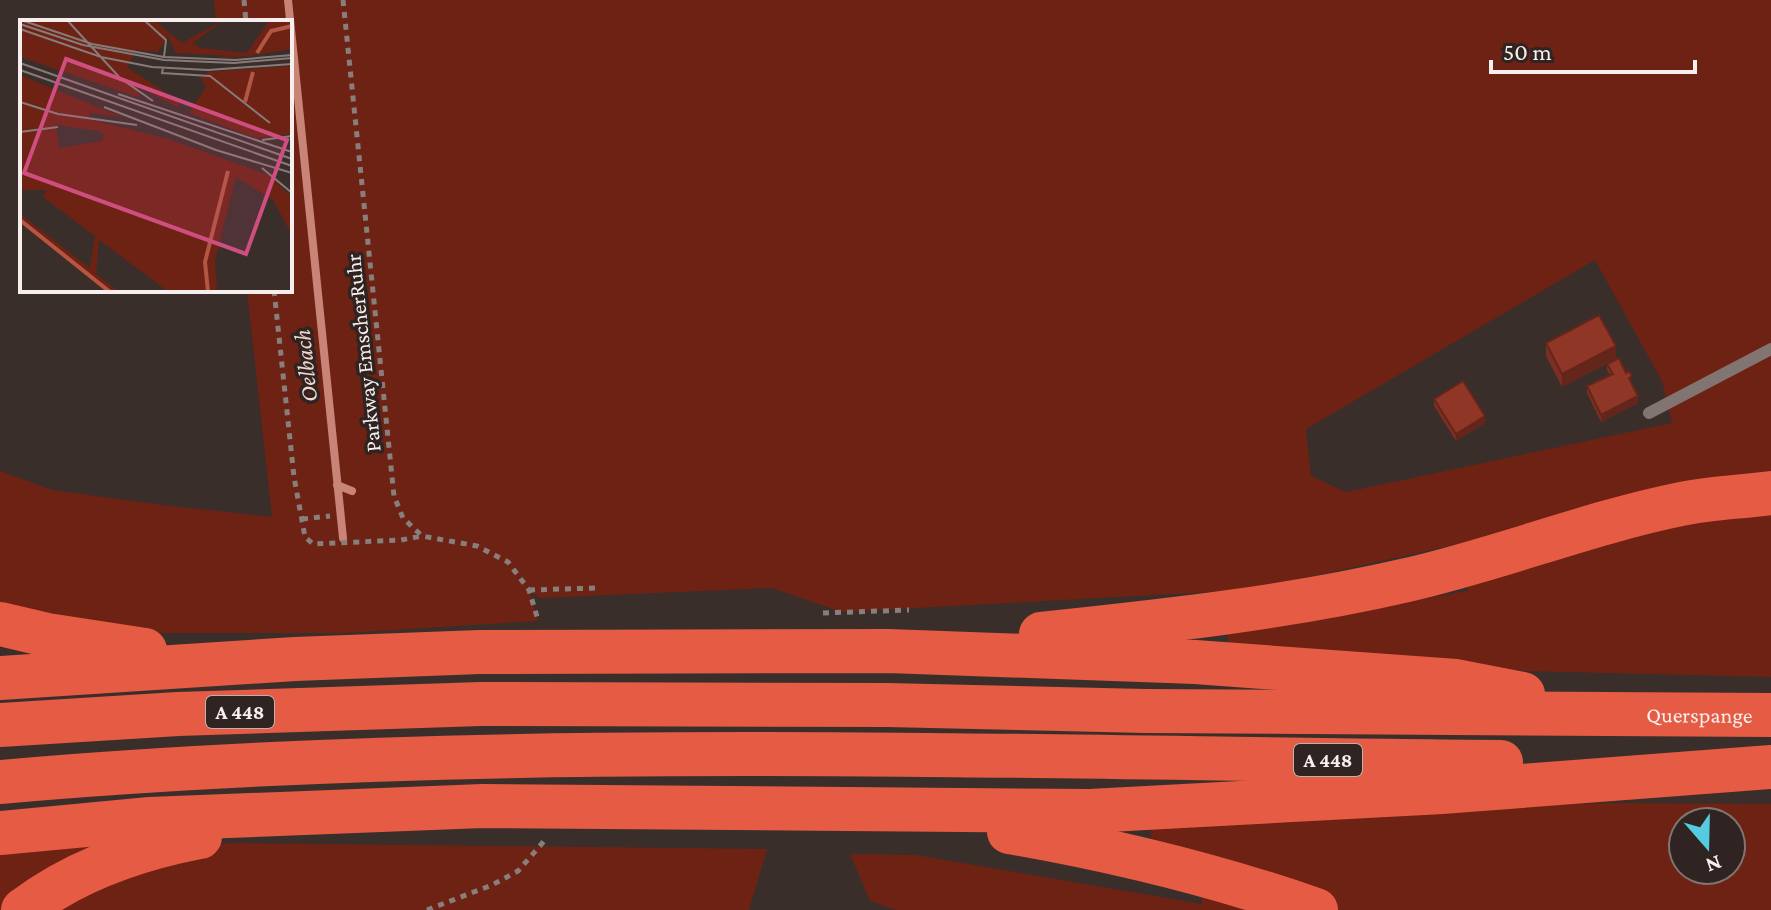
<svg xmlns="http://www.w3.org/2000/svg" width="1771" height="910" font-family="'Crimson Pro',serif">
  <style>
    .green { fill: #6e2214; fill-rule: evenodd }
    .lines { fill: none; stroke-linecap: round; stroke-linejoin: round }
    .stream { stroke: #c78477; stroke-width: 8 }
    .path { stroke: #887e7b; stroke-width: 5; stroke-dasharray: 6 6; stroke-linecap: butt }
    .service { stroke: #827471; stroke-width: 12 }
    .motorway { stroke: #e55b43; stroke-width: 44 }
    .wall { fill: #7b2e21 }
    .shaded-wall { fill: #64261b }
    .building { fill: #8f3626; stroke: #64261b; stroke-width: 2 }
    .labels { text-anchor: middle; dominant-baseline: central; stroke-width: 7; stroke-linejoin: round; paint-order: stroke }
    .shield { fill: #2f2421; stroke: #bbb2b0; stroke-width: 2 }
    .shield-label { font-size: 20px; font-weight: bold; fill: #f7efed }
    .street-label { font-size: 22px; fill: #f7efed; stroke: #2f2421 }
    .water-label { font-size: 24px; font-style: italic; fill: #efd5cf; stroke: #2f2421 }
    .inset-river { fill: none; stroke: #b35644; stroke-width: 4 }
    .inset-road { fill: none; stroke: #867b79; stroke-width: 2 }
    .view { fill: #cf4e80; fill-opacity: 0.15; stroke: #cf4e80; stroke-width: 4 }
    .inset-edge { fill: none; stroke: #f7efed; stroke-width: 4 }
  </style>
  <rect width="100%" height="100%" fill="#3a2e2b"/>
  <!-- green -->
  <path class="green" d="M214,0h1557v677l-247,-6 -296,-26v-13l240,-41 -10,-47 -209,46 -407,22 -70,-24 -232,10 -10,-7 8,30 -194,12h-183l-122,-17 -39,-11v-134l52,19 110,15 110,12 -25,-227h43v-268h-74zM1595,260l67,121 10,42 -326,69 -35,-16 -5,-47z
    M1618,803l153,1v106h-875l-26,-9 -20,-47 66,1 286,49 -1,-52 -50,-13v-12l301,-20zM1683,822h48v48h-48z
    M104,843l-102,67h-2v-56z
    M227,843l540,6 -18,61h-692l50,-28z"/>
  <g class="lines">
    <!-- stream -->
    <path class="stream" d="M288,0l55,538
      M337,485l15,6"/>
    <!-- path -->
    <path class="path" d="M244,0l2,22
      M343,0l51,496 9,22 19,18 55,10 31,16 21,28 9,30
      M274,290l20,187 11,60 8,7 88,-4 21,-4
      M302,519l28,-3
      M529,590l68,-2
      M823,613l86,-3
      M427,910l65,-25 26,-14 27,-31"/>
    <!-- service -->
    <path class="service" d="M1649,413l122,-64"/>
    <!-- motorway -->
    <g class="motorway">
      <path d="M0,624l47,11 98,15"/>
      <path d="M1041,634c123,-13 245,-26 366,-54 92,-21 181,-57 274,-76 29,-6 60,-7 90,-11"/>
      <path d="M0,678l295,-19 185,-7 408,-1 307,11 261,19 67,13"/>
      <path id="s1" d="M0,725l178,-11 303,-10 406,1 259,6 625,4"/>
      <path d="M0,782c499,-44 1001,-24 1501,-20"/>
      <path d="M1009,832c104,18 207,43 307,78"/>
      <path d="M0,833l150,-14 333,-13 607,5 352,-19 329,-25"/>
      <path d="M23,910c51,-39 114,-61 177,-73"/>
    </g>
  </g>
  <!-- wall -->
  <path class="wall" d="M1546,343l70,16 -54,28 -16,-31z
    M1607,364l25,19 6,20 -37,19 -14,-29v-7l23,-11 -3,-5z
    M1434,399l51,24 -29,18 -22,-35z"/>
  <!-- shaded-wall -->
  <path class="shaded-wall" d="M1616,346v13l-54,28v-13z
    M1638,396v7l-37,19v-7z
    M1485,416v7l-29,18v-7z"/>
  <!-- building -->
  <path class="building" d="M1599,315l17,31 -54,28 -16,-31z
    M1619,358l7,15 3,-2 3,5 -3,2 9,18 -37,19 -14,-29 26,-12 -6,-10z
    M1463,381l22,35 -29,18 -22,-35z"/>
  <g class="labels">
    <!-- shield labels -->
    <g class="shield">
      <rect x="206" y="696" width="68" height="32" rx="6"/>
      <rect x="1294" y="744" width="68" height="32" rx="6"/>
    </g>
    <g class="shield-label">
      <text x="240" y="712">A 448</text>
      <text x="1328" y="760">A 448</text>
    </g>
    <!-- street labels -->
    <g class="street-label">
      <text transform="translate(363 353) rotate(-96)">Parkway EmscherRuhr</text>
      <text stroke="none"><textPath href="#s1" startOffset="1700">Querspange</textPath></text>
    </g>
    <!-- water labels -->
    <g class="water-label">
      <text transform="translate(305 366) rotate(-96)">Oelbach</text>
    </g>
  </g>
  <!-- overview -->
  <g transform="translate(20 20)">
    <rect width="272" height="272" fill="#3a2e2b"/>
    <path d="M0,0h134l28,23 42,-23 -31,23 8,5 46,5 21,-31 24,-2v29l-44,7 -22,2 -12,-1 23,-1 -61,-3 -8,-17 -10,16 -22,-2 -9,17 51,34 1,7 -42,-22 3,12 -120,-41zM272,46v66l-6,3 -30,3 -67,-25 17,-26 -6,-10h9l-3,-5zM0,55l102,42 -32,-4 -1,6 79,20 101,36 23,23v37l-19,-35 -37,-23 -21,84 2,31h-48l-70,-52 -3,34 23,18h-13l-86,-69v-9l70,54 5,-32 -52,-39 4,-7h-27zM36,105l44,6 4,4 -2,6 -43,7z" fill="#6e2214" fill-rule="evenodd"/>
    <path class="inset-river" d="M237,33l14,-22 21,-5M225,82l8,-30M0,200l90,72M188,272l-3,-30 23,-91"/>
    <path class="inset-road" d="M1,0l71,24 72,13 71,3 57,-5M47,0l53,58 33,23M124,0l22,20 -2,17M0,4l63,21 81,15 70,3 58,-5M0,9l81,28 51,10 56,3 84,-6M0,43l272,96M143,48l-1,5 48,3 60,47M0,50l272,96M98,74l174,58M0,82l38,12 79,11M84,87l112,43 76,23M0,112l38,-5M242,120l30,-4M242,148l30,25"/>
    <path class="view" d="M46,39l221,81 -41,114 -222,-81z"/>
    <rect width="272" height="272" class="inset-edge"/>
  </g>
  <!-- north arrow -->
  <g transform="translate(1707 846) rotate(160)"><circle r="38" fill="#2f2421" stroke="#7f7573" stroke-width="2"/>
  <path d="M0-6L14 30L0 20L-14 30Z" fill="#55cae0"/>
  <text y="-12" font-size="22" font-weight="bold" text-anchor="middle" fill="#f7efed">N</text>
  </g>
  <!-- scale -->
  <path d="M1491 60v12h204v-12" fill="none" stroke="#f7efed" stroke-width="4"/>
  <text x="1503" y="60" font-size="24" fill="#f7efed" stroke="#2f2421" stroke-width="6" paint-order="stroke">50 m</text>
</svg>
